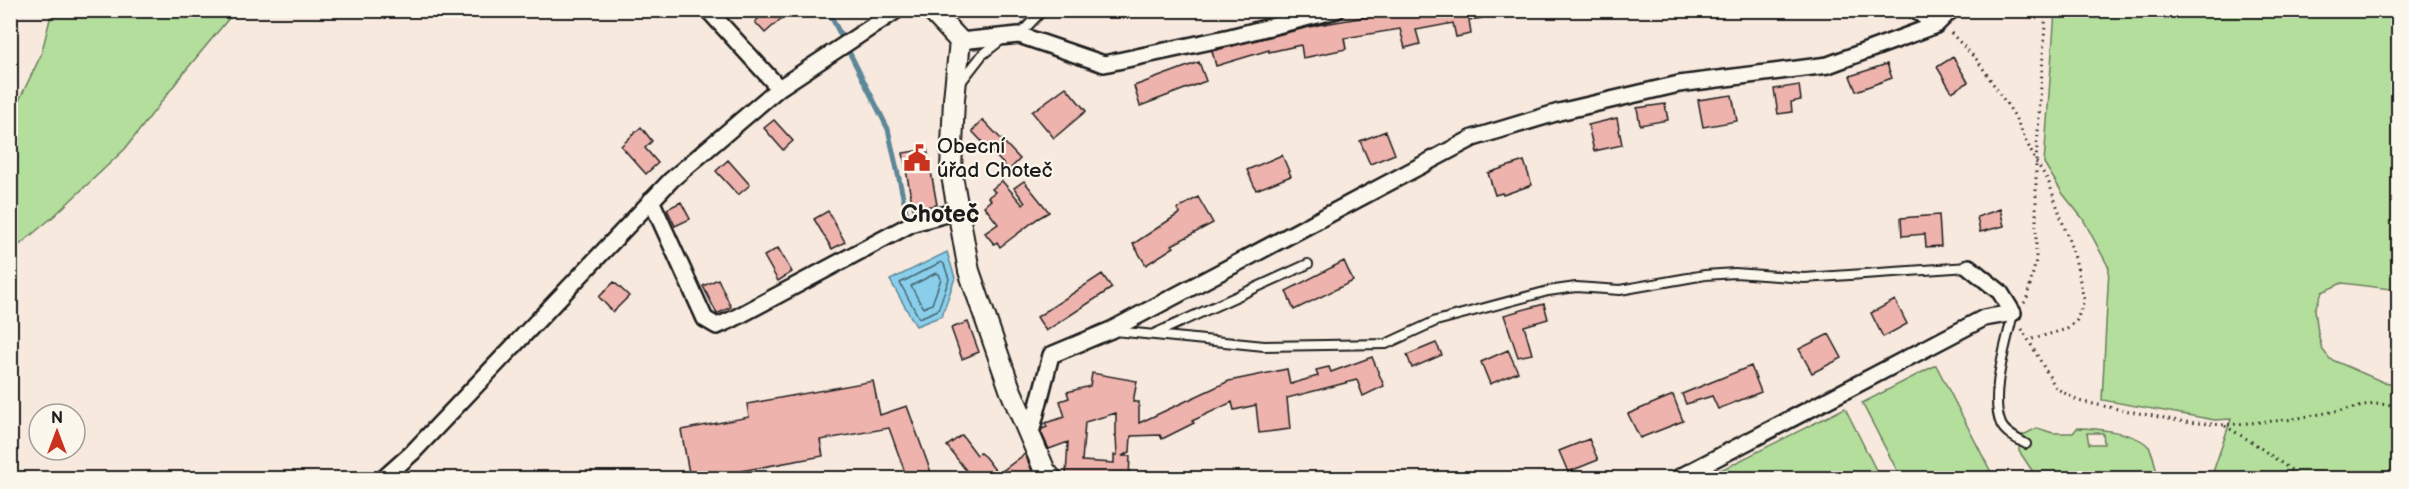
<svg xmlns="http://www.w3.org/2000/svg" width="2409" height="489" font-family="'Balsamiq Sans',sans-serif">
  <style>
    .green { fill: #b4de9b; stroke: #687d5c; stroke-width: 1.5; fill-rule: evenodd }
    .water { fill: #89cfeb; stroke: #5d8798; stroke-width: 1.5 }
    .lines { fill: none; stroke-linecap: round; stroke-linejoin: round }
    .shore { stroke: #48646f; stroke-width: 1.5 }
    .stream { stroke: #5d8798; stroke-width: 5 }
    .building { fill: #eeb3ac; stroke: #1c1c1c; stroke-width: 1.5; fill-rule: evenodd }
    .service-casing { stroke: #1c1c1c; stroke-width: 12 }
    .minor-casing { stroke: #1c1c1c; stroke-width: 20 }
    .tertiary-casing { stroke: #1c1c1c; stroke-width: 24 }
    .path { stroke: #1c1c1c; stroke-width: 3; stroke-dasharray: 1.5 4.5; stroke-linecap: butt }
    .service { stroke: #fbf7ec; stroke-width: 8 }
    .minor { stroke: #fbf7ec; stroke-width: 15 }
    .tertiary { stroke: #fbf7ec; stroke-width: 20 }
    .labels { text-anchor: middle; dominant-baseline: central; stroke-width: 4.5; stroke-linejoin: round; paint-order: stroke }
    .poi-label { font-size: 21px; fill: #1c1c1c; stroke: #fbf7ec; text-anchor: start }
    .quarter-label { font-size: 24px; font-weight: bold; fill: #1c1c1c; stroke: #fbf7ec }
  </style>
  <rect width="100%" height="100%" fill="#f8e9df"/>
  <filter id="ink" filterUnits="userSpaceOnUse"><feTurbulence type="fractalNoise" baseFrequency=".0167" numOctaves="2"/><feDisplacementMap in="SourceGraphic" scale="12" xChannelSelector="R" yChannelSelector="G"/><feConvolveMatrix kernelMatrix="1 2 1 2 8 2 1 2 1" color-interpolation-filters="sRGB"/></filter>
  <g filter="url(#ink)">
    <!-- green -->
    <path class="green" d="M52,11h183l-49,59 -61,79 -71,67 -43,36v-135l30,-62z
      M2055,11h343v279l-56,-7 -20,9 -7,17 3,24 4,16 8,10 53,23 15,2v94h-187l20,-59 -16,1 -113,-20 7,-132 -26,-49 -20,-25 -19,-31z
      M1936,365l58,113h-93l-39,-75z
      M1845,408l35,70h-175z
      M2037,428l16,5h20l4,-5c17,0 60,4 72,19 5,8 7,22 9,31h-121l-18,-27v-14zM2087,433h16l1,11h-15z"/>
    <!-- water -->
    <path class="water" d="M947,252l8,26 -13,38 -26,10 -26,-46z"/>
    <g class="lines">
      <!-- shore -->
      <path class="shore" d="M941,262l3,2 5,15 -11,31 -19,8 -19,-35z
        M936,273l3,1 2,5 -9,25 -9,4 -12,-22z"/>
      <!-- stream -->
      <path class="stream" d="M828,10l60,119 19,86"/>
    </g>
    <!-- building -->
    <path class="building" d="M767,10h24l-26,23 -10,-11z
      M1407,10h74l1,8 -13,2 2,14 -15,3 -3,-14 -37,7 4,14 -15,4 -5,-19 -56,9 2,11 -43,9 -2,-13 -32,7v-2l-53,16 -4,-15 106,-26z
      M1953,57l15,25 -16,10 -15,-25z
      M1199,62l7,19 -66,25 -6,-20z
      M1887,64l5,14 -36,13 -6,-15z
      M1799,85l2,15 -10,2 1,10 -14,2 -4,-25z
      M1066,87l20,24 -32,27 -22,-26z
      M1732,95l5,26 -34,6 -5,-27z
      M1665,104l3,16 -28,5 -3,-17z
      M1617,118l5,27 -28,6 -6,-26z
      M774,120l19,21 -10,9 -19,-22z
      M983,120l37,39 -11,11 -37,-39z
      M641,127l11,14 -7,7 13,15 -12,11 -25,-28z
      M1386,131l9,23 -25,10 -10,-23z
      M927,149l10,56 -24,4 -10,-56z
      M1282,155l9,21 -35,14 -9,-20z
      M728,160l22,25 -12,10 -22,-24z
      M1524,161l8,24 -29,10 -1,-2 -7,2 -7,-22z
      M1002,181l21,24 2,-2 -11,-15 10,-7 25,31 -12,7 -37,28 -3,-5 -3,2 -9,-11 13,-9 -14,-18 7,-6 -3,-3 7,-5 -3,-3z
      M1198,197l15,26 -41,22 2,2 -28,18 -13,-21 47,-31 -3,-4z
      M681,202l9,17 -15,7 -8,-17z
      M2000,209l4,17 -24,6 -3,-15z
      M828,211l17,31 -13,7 -18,-30z
      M1939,215l2,31 -15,1 -1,-13 -23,2 -1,-18z
      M778,248l14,24 -14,9 -14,-25z
      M1344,261l9,20 -59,29 -8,-19z
      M1102,274l10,14 -66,43 -9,-14z
      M718,279l13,28 -14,7 -14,-28z
      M614,282l15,14 -16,16 -14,-15z
      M1895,300l12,24 -24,13 -12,-24z
      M1544,304l4,15 -24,7 8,28 -14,3 -14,-42z
      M968,322l11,30 -17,7 -11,-31z
      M1829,334l13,24 -30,15 -13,-24z
      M1436,343l6,12 -30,13 -5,-13z
      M1508,350l10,22 -28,12 -9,-22z
      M1372,357l12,29 -21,10 -6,-16 -70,18 3,31 -31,4 -3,-28 -22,5 -2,-8 -40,19 2,2 -32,16 -2,-4 -29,1 -1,16 -8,4h8l-1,22 -63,-3 2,-33 -19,7 -8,-17 1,-3 5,-2 -2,-4 20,-6 -5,-16 9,-3 -2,-6 23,-6 2,-13 45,8 -4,21h6v21l90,-42 58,-12 3,15 28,-8 -2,-6 13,-3 2,5zM1116,413v22l-2,1h2l1,19h-3v8l-32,-2 3,-39z
      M1751,366l10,26 -43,17 -6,-13 -26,8 -4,-10z
      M873,381l7,34 27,-9 26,72h-26l-18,-50 -69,12 3,16 -121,22h-12l-9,-48 68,-13 -2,-13z
      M1673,395l10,26 -43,17 -12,-24z
      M962,435l15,20 3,-2 5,4 13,17 27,-20 7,17 -11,7h-49l-25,-32z
      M1589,439l9,21 -30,12 -9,-21z"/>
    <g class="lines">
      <defs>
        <path id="service" d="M1019,35l24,-25
          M961,82l21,-27 18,-14
          M2013,313c-6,29 -24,82 -12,111 4,9 16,15 25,20
          M1115,331l149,15 122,-2 50,-23 112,-30 28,-4 44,3 85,-15 30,-2 69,5 165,-11
          M1154,334l154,-70"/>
        <path id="minor" d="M708,10l71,78
          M1936,25l15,-15
          M960,41l59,-6 85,29 126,-27 107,-27
          M651,200l54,119 12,7 16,-7 180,-96 45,-12
          M1030,437l21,-82 60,-25 362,-192 86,-26 120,-28 149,-19 108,-40 -21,-15
          M384,478l28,-25 259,-273 108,-92 118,-78
          M1678,478l306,-160 29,-5 -13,-21 -31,-25"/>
        <path id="tertiary" d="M931,10l29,31 -6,58 -3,71 18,101 41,118 35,82 6,7"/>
      </defs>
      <!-- service casing -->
      <use href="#service" class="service-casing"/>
      <!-- minor casing -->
      <use href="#minor" class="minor-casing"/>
      <!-- tertiary casing -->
      <use href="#tertiary" class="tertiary-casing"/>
      <!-- path -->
      <path class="path" d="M1951,33l27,28 36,54 22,47 12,18 27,78 9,42 -7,20 -10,9 -38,11
        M2024,303l2,-2 10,-40v-99l10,-152
        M2022,329l34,59 22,13 106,21 40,3 63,-5 88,-16 23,1
        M2225,426l27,16 49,35"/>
      <!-- service -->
      <use href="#service" class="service"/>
      <!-- minor -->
      <use href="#minor" class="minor"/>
      <!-- tertiary -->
      <use href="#tertiary" class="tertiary"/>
    </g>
  </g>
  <!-- icons -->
  <defs>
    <symbol id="civic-bare" viewBox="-9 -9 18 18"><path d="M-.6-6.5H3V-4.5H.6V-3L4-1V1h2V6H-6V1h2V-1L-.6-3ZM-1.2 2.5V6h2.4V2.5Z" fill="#c8321e" stroke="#fbf7ec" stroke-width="2.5" paint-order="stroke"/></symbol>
  </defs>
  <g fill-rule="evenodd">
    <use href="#civic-bare" x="898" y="139" width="38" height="38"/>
  </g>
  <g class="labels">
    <!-- poi labels -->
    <g class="poi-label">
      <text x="937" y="146">Obecní<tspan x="937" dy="24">úřad Choteč</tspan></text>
    </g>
    <!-- quarter labels -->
    <g class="quarter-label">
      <text x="940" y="214">Choteč</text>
    </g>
  </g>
  <!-- margin -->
  <rect width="2409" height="489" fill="none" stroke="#fbf7ec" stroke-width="36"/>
  <rect x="18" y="18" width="2373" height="453" fill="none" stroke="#1c1c1c" stroke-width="2" filter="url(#ink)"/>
  <!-- north arrow -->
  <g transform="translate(57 432)"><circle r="28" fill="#fbf7ec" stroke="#a29f99" stroke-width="1.5"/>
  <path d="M0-4.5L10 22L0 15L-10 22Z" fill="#c8321e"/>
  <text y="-9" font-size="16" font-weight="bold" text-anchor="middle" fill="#1c1c1c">N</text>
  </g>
</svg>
